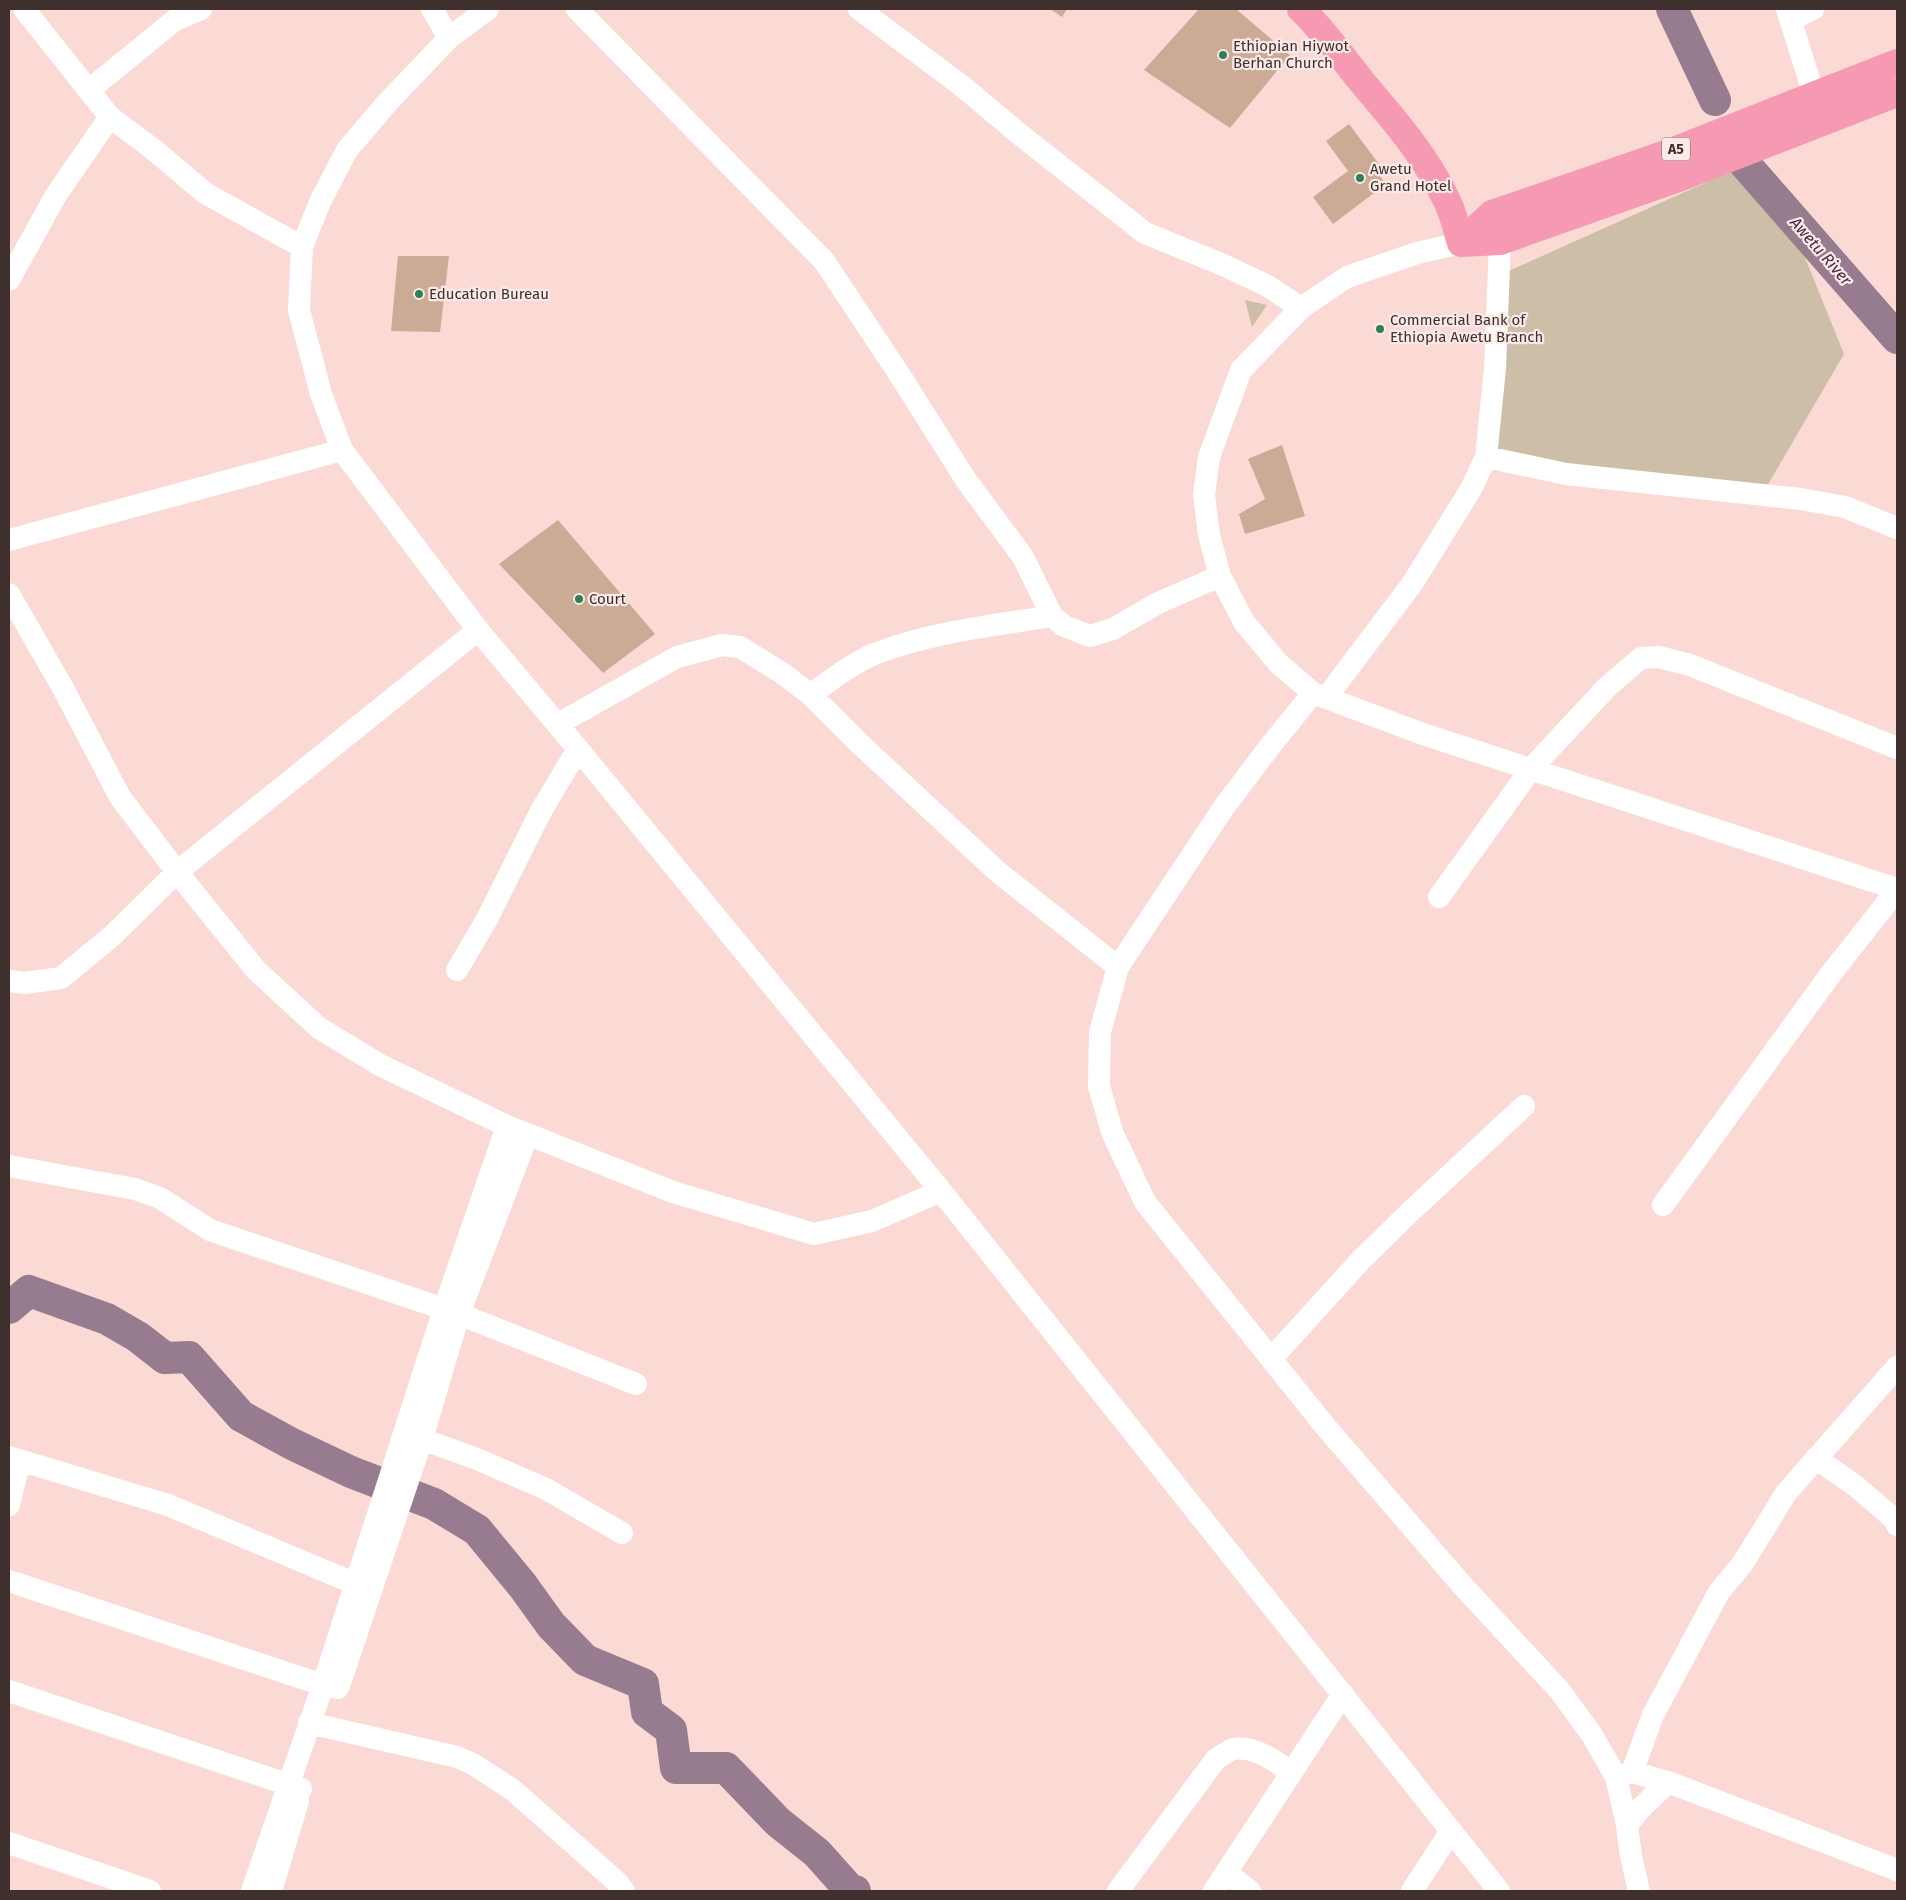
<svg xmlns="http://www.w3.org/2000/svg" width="1906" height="1900" font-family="'Fira Sans',sans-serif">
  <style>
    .green { fill: #cdbea8 }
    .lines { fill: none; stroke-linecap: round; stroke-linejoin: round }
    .river { stroke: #967c8e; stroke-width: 32 }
    .building { fill: #cbaa96 }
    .minor { stroke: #fff; stroke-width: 22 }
    .highway { stroke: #f699b3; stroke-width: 28 }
    .poi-dot { fill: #2f8153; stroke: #fceae8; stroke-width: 2 }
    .labels { text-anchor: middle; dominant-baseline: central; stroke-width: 4.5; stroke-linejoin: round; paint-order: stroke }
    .shield { fill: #fceae8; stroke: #786765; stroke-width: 1 }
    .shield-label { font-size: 14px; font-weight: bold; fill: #3f2f2d }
    .poi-label { font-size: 15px; fill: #3f2f2d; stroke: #fceae8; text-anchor: start }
    .water-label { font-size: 16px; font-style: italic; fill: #4e2745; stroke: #fceae8 }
  </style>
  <rect width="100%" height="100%" fill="#fbd9d4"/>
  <!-- green -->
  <path class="green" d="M1736,169l34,2 74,183 -88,151 -283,-38 29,-193z
    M1245,300l22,5 -15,22z"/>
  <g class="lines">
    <!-- river -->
    <path class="river" d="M1672,9l43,91
      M1744,163l153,175
      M9,1308l20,-17 78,28 31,18 27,21 24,-1 52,59 51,28 59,28 83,32 43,26 46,56 28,39 34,35 58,24 4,28 24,18 5,38h50l52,54 39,31 33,37 5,1"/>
  </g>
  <!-- building -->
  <path class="building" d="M1050,9h17l-5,8z
    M1199,9h37l54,46 -60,73 -86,-58z
    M1349,124l33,44 -5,4 9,12 -53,40 -20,-27 35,-26 -22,-30z
    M398,256h51l-9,76 -49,-1z
    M1282,445l23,71 -60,18 -6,-20 26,-15 -17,-40z
    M558,520l97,114 -52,39 -104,-109z"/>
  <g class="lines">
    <!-- minor -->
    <path class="minor" d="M24,9l86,108 43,32 52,44 97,54
      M432,9l17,29
      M488,9l-39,29 -62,65 -40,47 -27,52 -18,45 -3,63 22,84 21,56 136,180 100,119 363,442 558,700
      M577,9l247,252 77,116 65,103 57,77 29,59 12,10 26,10 23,-7 45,-26 62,-27
      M859,9l103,77 61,51 122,96 76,31 45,21 35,23
      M1787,9l32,102
      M1791,20l22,-11
      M89,90l86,-70 26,-11
      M1461,243l-44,10 -70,24 -46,31 -60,62 -32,87 -5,38 5,40 11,41 24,46 34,41 35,30 110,41 474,155
      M9,280l47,-85 54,-78
      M1486,457l80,17 235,25 44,8 52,21
      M9,540l333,-90
      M9,594l55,96 56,107 57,75 79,98 63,58 61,37 127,61 166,66 141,42 58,-13 69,-30
      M1313,693l-42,52 -47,62 -106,160 -18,65 -1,54 13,46 33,70 180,224 137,159 98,106 32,44 24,42 11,48 4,31 8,35
      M811,695c19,-15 39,-30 61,-40 57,-23 120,-29 180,-39
      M1326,698l86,-114 59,-95 15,-32 9,-88 5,-128
      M558,724l119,-67 45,-12 18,2 42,26 29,22 49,49 138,128 120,95
      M1439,897l92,-128 76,-82 34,-29 18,-1 31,8 207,83
      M457,970l29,-49 55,-110 37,-62
      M9,981l16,2 36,-5 51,-42 65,-64 301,-242
      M9,1166l126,23 25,9 50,32 249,84 177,70
      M1663,1205l167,-230 67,-85
      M1271,1359l89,-98 50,-49 114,-106
      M422,1439l55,20 69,30 76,44
      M9,1457l159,48 188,79 13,4
      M1816,1458l41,29 37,32 3,6
      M9,1505l11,-45
      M9,1581l314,104 15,3
      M339,1686l83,-247 37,-125 69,-180
      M9,1691l292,98
      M309,1723l148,34 16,7 40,26 105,93 6,8
      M1632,1772l21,-57 66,-123 24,-29 43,-70 111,-126
      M1616,1777l16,-5 36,10 229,88
      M1627,1825l13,-16 28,-27
      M9,1843l141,48
      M1226,1872l24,19
      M252,1891l71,-206 121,-376 63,-183
      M271,1891l27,-90
      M1118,1891l98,-132c5,-3 12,-8 17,-10 22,-4 42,13 59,23
      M1214,1891l129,-197
      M1412,1891l39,-60"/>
    <!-- highway -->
    <path class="highway" d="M1301,9c24,23 40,47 61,73 32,38 65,75 86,121 6,13 9,27 13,40
      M1461,243l31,-29 174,-60 231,-91
      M1461,243l39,-2 181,-64 216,-84"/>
  </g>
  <!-- markers -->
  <g class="poi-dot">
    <circle cx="1223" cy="55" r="5"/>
    <circle cx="1360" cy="178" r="5"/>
    <circle cx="419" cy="294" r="5"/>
    <circle cx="1380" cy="329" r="5"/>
    <circle cx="579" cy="599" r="5"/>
  </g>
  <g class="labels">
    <!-- shield labels -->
    <rect class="shield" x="1662" y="137.5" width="28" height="23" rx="4"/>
    <g class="shield-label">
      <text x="1676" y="149">A5</text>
    </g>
    <!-- poi labels -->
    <g class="poi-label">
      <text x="1233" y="46">Ethiopian Hiywot<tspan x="1233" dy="17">Berhan Church</tspan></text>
      <text x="1370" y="169">Awetu<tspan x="1370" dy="17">Grand Hotel</tspan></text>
      <text x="429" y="294">Education Bureau</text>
      <text x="1390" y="320">Commercial Bank of<tspan x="1390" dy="17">Ethiopia Awetu Branch</tspan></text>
      <text x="589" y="599">Court</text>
    </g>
    <!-- water labels -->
    <g class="water-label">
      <text transform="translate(1821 251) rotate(49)">Awetu River</text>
    </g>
  </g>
  <!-- border -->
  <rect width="1906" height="1900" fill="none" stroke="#3f2f2d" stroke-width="20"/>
</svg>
